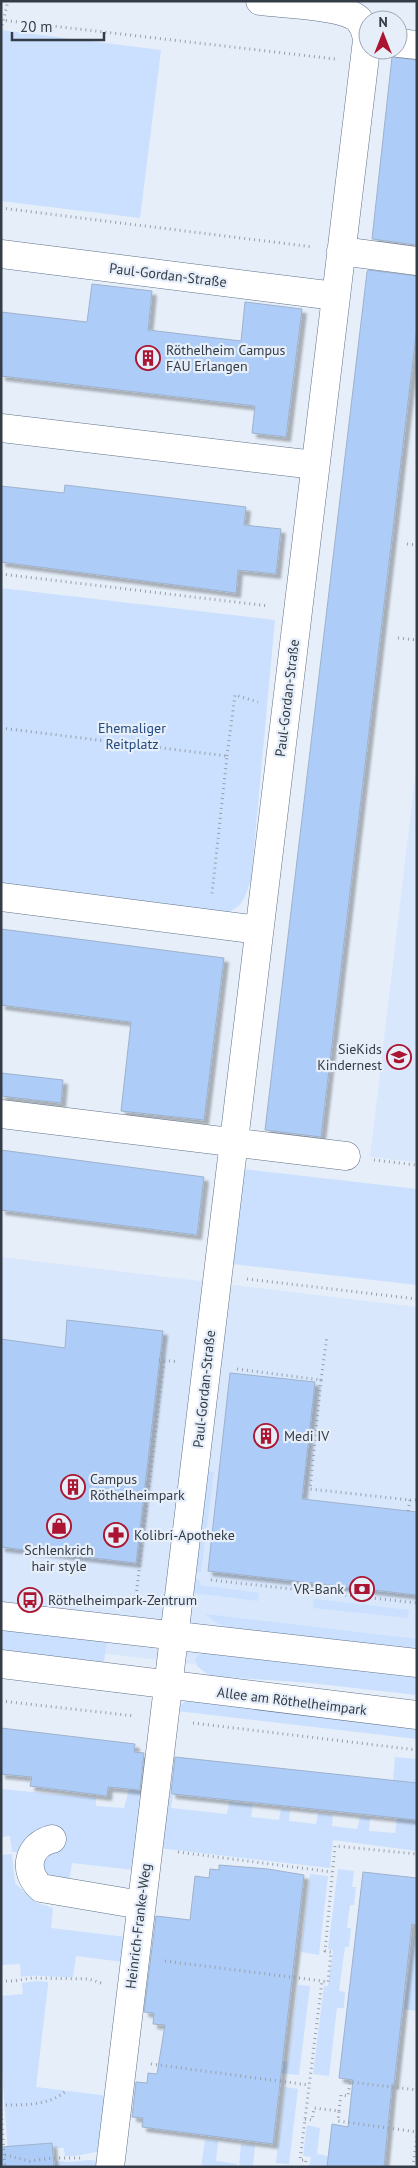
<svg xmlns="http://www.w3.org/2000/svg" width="418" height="2168" font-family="'PT Sans',sans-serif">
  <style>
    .built { fill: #d8e7fc }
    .green { fill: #cae0fe }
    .building { fill: #adcdf8; stroke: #9eb1cc; filter: url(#shadow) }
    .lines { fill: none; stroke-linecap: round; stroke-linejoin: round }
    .minor-casing { stroke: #60728a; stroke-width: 29 }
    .path { stroke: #979faa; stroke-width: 3; stroke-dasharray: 1 4; stroke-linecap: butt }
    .minor { stroke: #fff; stroke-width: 28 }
    .labels { text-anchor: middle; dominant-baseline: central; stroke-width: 4.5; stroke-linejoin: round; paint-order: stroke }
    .street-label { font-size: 14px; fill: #343c47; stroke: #e6eef9 }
    .poi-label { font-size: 14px; fill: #343c47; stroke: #e6eef9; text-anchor: start }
    .park-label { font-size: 14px; fill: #224a7f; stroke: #e6eef9 }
  </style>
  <defs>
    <filter id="shadow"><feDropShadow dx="4.5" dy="4.5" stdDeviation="1" flood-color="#0004"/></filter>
  </defs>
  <rect width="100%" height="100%" fill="#e6eef9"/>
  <!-- built -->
  <path class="built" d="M417,761v401l-47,-5z
    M1,1257l416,50v384l-416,-50z"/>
  <!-- green -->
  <path class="green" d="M1,30l160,20 -21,168 -139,-17z
    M1,588l274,32 -24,260c-7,18 -6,26 -27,34l-223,-30z
    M244,1169l173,20v96l-184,-21z
    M204,1471l10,1 -13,100 -9,-1z
    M191,1579l9,1v5l59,8 -1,8 -65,-8z
    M314,1599l95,11 -1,8 -95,-10z
    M205,1614l212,25v11l-182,-20 -18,-7z
    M1,1629l106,12 -3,21 -103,-11z
    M203,1653l214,25v17l-107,-12 -100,-7 -13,-10 -2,-7 3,-4z
    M187,1700l230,27v12l-240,-28v-3z
    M395,1757l22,2v24l-24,-2z
    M1,1789l95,9v8l28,2 5,-19 16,2 -11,79 -62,-7 -3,19 -19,-3 -30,-27h-8l-2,-16 -9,1z
    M164,1793l9,1 -2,14 56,6 2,-12 24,3 -2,12 28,3 2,-11 9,1 -1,11 27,3 2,-11 15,2 -1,11 25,3 3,-12 10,1 -1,13 26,2 2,-15 20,2v31l-84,-11 -3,28 -172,-20z
    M12,1854l3,29 20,19 18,6 -2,20 75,9 -3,25 -47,-6 -3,21c-18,1 -34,-3 -52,0l-1,-13 -19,1v-110z
    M338,1869l16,2 -2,16h4l-2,18h-4l-3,23h4l-2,19h-4l-6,44 6,1 -1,16h-7l-8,68 -16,-2 11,-88h4l5,-36 -5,-1z
    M310,1874l18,2 -9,79 -18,-3z
    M414,1936h3v75l-13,-2z
    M37,1981l11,1v3l-12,102 73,9 -8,55 -26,5h-10l-1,-8h-8v-1h-3l-1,-4 -25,2v14l-19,-7 -7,-95v-61l22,-2 -1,-11z
    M298,1985l12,1 -11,89 -40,-4 7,-11 22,2z
    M285,2087l13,2 -9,75 -13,-1z
    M307,2125l13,3 -3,26 11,2 -1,11h-18l2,-10 -8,-1z
    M205,2140l13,1 -2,20 21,3v3h-36z
    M241,2144l14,1 -2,21 3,1h-17z
    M89,2160l10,1v6h-44l1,-6 16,1z"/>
  <!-- building -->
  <path class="building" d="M392,57l25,3v185l-45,-6z
    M368,270l49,6v50l-96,811 -56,-7 102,-858z
    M92,284l60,7 -4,39 93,11 4,-39 57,7 -16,128 -34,-4 3,-27 -254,-30v-64l86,10z
    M65,485l181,22 -2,18 37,4 -5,45 -38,-4 -2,23 -235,-31v-76l63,7z
    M1,929l223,29 -20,162 -83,-9 10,-89 -130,-17z
    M1,1073l62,7 -2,23 -60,-7z
    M1,1150l203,27 -7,58 -196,-25z
    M67,1320l96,11 -27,232 -135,-16v-208l64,9z
    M230,1373l85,9 -13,117 115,13v83l-209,-24z
    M1,1728l134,16 -1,8 10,1 -4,37 -32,-3 -1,9 -77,-10 2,-9 -31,-3z
    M175,1757l242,26v37l-244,-26 -2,-1z
    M219,1865l49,4 36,6 -31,269 -131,-17 1,-9 -11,-1 4,-35 11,1 1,-10 9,1 8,-49 -12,-1 1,-11 -10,-1 12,-96 34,4 5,-44 14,2 1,-9 9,1z
    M363,1872l54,6v47l-5,-1 -18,161 -2,-1 -8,83h-57l5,-43 16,3 5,-47 -14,-2z
    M52,2143l2,24h-53v-20z"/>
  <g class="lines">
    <defs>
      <path id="minor" d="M398,43l19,2
        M341,251l76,10
        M1,254l334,42
        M1,428l314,37
        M1,897l258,33
        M1,1114l345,42
        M1,1616l416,47
        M1,1664l416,51
        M52,1839c-24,6 -30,32 -11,49l100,17
        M110,2167l257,-2127c-1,-8 -3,-15 -9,-21 -15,-14 -76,-15 -98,-18"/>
    </defs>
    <!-- minor casing -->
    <use href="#minor" class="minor-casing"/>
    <!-- path -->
    <path class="path" d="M1,20l334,39
      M1,30l7,-29
      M1,208l312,39
      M407,544l10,1
      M1,574l268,32
      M398,638l19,2
      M1,728l226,28 -15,138
      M227,756l8,-61 23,7
      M374,1160l43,5
      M247,1279l170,20
      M159,1360l20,2
      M237,1369l84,11 -11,109 100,11 -2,11
      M321,1380l6,-44
      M410,1500h7
      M211,1580l206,23
      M136,1596l28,-236
      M1,1701l134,15
      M193,1723l224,27
      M178,1852l154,20
      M165,1961l157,20
      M1,1981h13l18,-3 57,1 15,5
      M151,2064l158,21
      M1,2105c22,0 49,1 66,-15
      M1,2109l4,58
      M339,2111l2,-16 7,1 2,-14 67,8
      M305,2119l7,1 2,-12 25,3 -1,10 79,11
      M5,2155l25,6 22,-3h31
      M305,2167l1,-7h-6l22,-179 6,1 3,-30 -6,-1 10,-105 82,8
      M413,2167l4,-31"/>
    <!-- minor -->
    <use href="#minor" class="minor"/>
  </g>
  <!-- icons -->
  <defs>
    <symbol id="building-ring" viewBox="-11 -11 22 22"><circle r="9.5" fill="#e6eef9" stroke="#ab1531" stroke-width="1.5"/><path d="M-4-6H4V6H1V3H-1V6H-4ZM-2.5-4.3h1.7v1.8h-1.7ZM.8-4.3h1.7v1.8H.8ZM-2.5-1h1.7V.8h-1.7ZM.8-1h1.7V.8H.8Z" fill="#ab1531"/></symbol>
    <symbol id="school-ring" viewBox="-11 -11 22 22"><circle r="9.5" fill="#e6eef9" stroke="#ab1531" stroke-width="1.5"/><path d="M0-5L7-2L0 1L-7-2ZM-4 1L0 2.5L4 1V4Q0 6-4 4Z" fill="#ab1531"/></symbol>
    <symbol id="shop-ring" viewBox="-11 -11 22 22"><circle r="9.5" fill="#e6eef9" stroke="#ab1531" stroke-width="1.5"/><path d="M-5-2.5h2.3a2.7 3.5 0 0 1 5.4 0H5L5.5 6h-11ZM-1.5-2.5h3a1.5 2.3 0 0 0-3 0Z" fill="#ab1531"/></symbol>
    <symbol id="pharmacy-ring" viewBox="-11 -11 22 22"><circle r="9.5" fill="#e6eef9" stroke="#ab1531" stroke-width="1.5"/><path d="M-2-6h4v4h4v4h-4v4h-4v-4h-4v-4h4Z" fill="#ab1531"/></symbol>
    <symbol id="bank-ring" viewBox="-11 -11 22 22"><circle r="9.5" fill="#e6eef9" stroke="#ab1531" stroke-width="1.5"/><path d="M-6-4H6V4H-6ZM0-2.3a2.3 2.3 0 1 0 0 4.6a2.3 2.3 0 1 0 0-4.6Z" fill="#ab1531"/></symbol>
    <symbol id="bus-ring" viewBox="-11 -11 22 22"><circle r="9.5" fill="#e6eef9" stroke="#ab1531" stroke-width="1.5"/><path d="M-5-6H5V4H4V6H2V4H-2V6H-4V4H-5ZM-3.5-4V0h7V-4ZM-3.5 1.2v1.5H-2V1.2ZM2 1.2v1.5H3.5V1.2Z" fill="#ab1531"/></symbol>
  </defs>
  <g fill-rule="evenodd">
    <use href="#building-ring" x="134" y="344" width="28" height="28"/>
    <use href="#school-ring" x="385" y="1043" width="28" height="28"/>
    <use href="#building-ring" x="252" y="1422" width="28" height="28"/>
    <use href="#building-ring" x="59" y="1473" width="28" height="28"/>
    <use href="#shop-ring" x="45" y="1512" width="28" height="28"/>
    <use href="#pharmacy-ring" x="102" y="1521" width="28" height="28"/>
    <use href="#bank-ring" x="348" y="1575" width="28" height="28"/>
    <use href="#bus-ring" x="16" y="1586" width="28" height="28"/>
  </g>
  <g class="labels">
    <!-- street labels -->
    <g class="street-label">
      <text transform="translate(168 275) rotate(7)">Paul-Gordan-Straße</text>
      <text transform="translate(287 698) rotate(-83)">Paul-Gordan-Straße</text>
      <text transform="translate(204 1389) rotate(-84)">Paul-Gordan-Straße</text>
      <text transform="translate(292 1701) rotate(7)">Allee am Röthelheimpark</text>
      <text transform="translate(138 1926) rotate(-83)">Heinrich-Franke-Weg</text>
    </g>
    <!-- poi labels -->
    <g class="poi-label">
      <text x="166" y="350">Röthelheim Campus<tspan x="166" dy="16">FAU Erlangen</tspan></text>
      <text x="382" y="1049" text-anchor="end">SieKids<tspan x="382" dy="16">Kindernest</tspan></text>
      <text x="284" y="1436">Medi IV</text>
      <text x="90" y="1479">Campus<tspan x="90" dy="16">Röthelheimpark</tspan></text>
      <text x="134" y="1535">Kolibri-Apotheke</text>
      <text x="59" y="1550" text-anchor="middle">Schlenkrich<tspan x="59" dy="16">hair style</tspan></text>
      <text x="344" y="1589" text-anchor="end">VR-Bank</text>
      <text x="48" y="1600">Röthelheimpark-Zentrum</text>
    </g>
    <!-- park labels -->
    <g class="park-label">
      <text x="132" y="728">Ehemaliger<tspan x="132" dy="16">Reitplatz</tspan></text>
    </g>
  </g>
  <!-- border -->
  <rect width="418" height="2168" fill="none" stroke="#343c47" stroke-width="5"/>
  <!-- north arrow -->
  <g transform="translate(383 35)"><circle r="24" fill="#e6eef9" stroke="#9fa7b2"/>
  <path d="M0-4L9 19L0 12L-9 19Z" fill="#ab1531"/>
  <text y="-8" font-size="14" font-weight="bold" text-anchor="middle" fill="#343c47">N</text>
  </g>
  <!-- scale -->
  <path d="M12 32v8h92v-8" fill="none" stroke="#343c47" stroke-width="2.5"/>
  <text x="20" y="32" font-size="15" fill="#343c47" stroke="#e6eef9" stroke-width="4" paint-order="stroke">20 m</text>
</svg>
